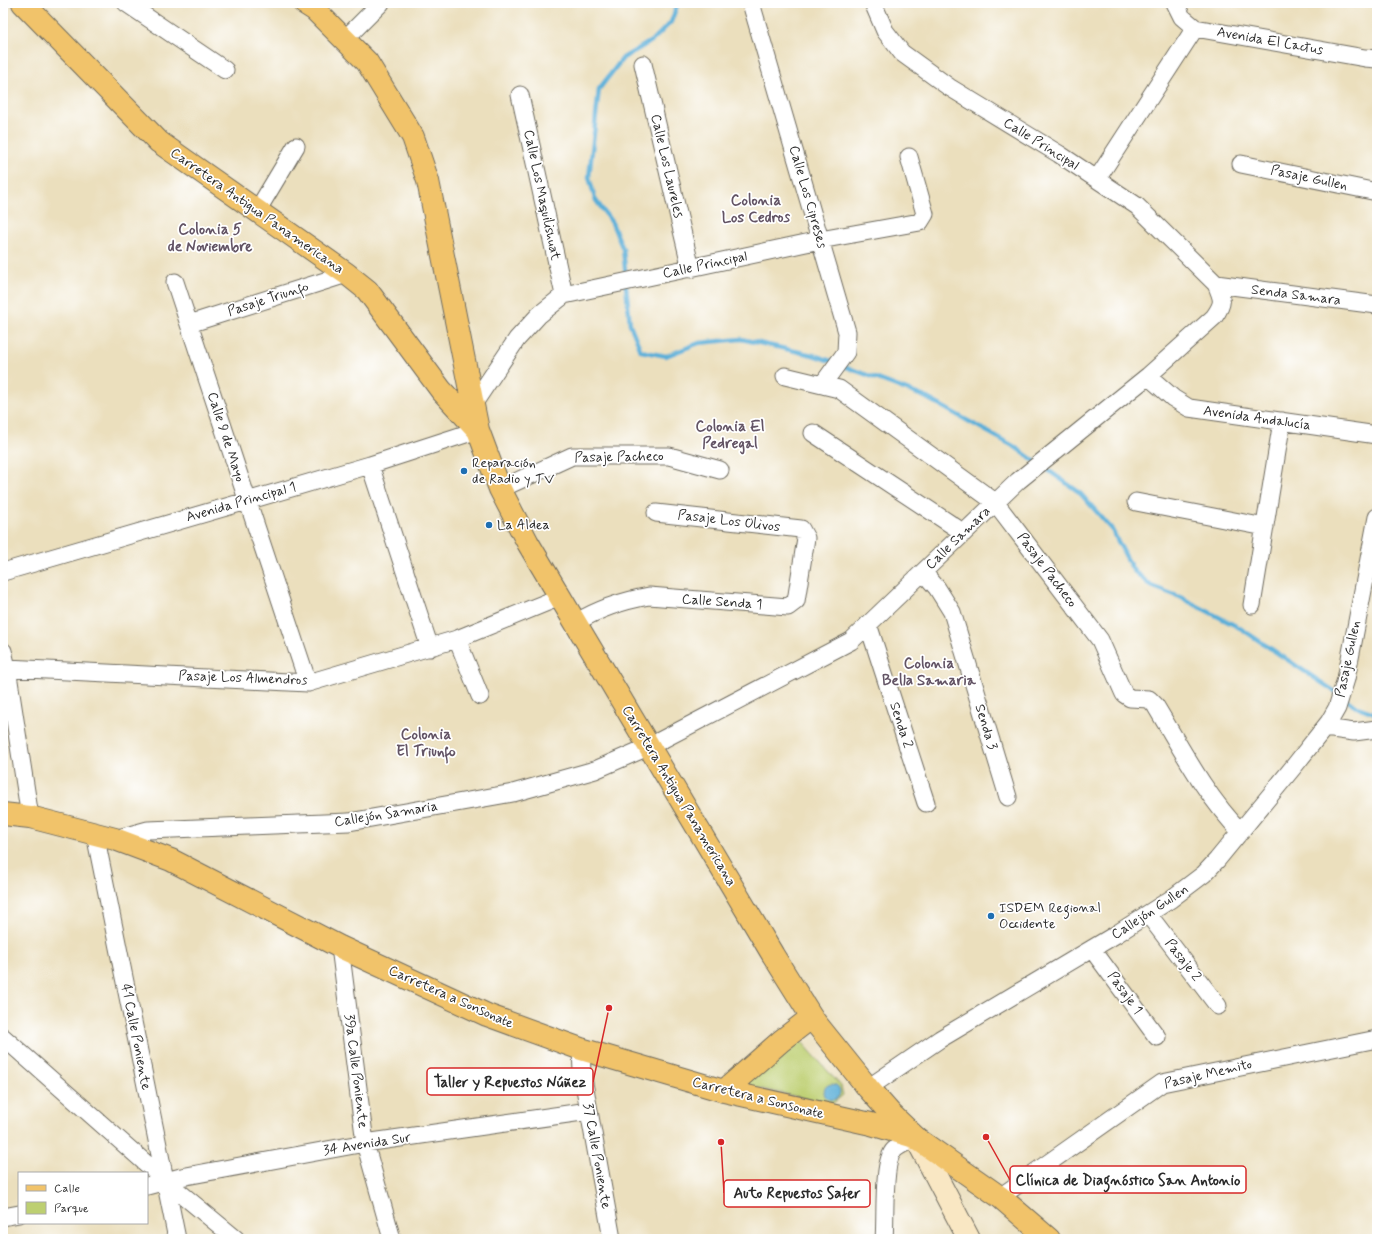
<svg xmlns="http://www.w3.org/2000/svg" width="1380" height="1242" font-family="Mynerve,sans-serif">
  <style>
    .green { fill: #bdcf71; stroke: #747d4e }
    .water { fill: #5cafd8; stroke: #446d82 }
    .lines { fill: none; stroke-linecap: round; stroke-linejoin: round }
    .stream { stroke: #5cafd8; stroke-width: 4.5 }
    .street-casing { stroke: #6e6a5e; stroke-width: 19 }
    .secondary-casing { stroke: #6e6a5e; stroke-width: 24 }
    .primary-casing { stroke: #6e6a5e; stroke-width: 24 }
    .street { stroke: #fff; stroke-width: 17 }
    .secondary { stroke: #f9e7c3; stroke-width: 22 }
    .primary { stroke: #f1c36a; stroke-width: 22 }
    .poi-dot { fill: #1f6fb2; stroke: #fff; stroke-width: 1.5 }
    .labels { text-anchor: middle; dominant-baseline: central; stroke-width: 3.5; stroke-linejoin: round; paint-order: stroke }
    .street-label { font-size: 14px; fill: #2b2b2b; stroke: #fff }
    .poi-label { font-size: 14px; fill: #2b2b2b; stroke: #fff; text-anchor: start }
    .neighbourhood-label { font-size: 15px; font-weight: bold; fill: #635465; stroke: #fff }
    .leader { fill: none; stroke: #d62828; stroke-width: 1.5 }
    .callout-dot { fill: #d62828; stroke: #fff; stroke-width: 1.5 }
    .callout { fill: #fff; stroke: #d62828; stroke-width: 1.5 }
    .callout-label { font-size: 15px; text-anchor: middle; font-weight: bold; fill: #2b2b2b }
  </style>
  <rect width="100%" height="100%" fill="#fff"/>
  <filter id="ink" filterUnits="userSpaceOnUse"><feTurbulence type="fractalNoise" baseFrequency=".025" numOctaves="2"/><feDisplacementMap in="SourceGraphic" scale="8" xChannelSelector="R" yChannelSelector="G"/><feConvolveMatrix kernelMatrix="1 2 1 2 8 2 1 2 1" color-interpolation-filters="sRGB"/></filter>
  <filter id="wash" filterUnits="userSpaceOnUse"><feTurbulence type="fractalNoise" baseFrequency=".012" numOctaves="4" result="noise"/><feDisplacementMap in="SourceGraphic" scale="16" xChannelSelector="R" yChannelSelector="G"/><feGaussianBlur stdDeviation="0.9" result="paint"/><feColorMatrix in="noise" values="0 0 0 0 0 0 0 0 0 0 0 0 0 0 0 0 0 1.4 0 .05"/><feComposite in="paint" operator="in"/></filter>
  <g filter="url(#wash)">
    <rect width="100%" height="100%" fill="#ebdfbd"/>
    <!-- green -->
    <path class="green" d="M795,1034l46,52 2,9 -11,9 -84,-18 -1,-5z"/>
    <!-- water -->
    <path class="water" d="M824 1092a8 8 0 1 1 16 0a8 8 0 1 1-16 0Z"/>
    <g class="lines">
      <!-- stream -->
      <path class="stream" d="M626,278l-3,-29 -11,-26 -17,-24 -6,-22 10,-88 24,-31 30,-18 18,-18 7,-19
        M626,286l4,38 11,27 25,5 33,-13 42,-4 72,16 21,7
        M841,365l84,32 90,50 21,15
        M1042,466l37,26 32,36 22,42 18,16 29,11 60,31 97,65
        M1343,697l12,9 22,8"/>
    </g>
  </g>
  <g filter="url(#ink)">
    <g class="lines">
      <defs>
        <path id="street" d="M126,3l99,67
          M751,3l96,329 -1,20 -24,33
          M1175,3l7,14 13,11 170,30 12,1
          M345,39l36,-36
          M643,64l48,205
          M520,95l44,200
          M1241,164l136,28
          M1097,179l98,-151
          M257,211l39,-65
          M175,282l133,401
          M1216,284l161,21
          M189,324l158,-50
          M785,376l54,13 156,113 105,138 24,54 6,4 19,1 6,6c26,43 50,90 86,127
          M1148,376l25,22 16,10 188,27
          M472,406l45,-67 22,-24 25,-20 256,-55 100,-18 5,-8 -16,-57
          M813,433l151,100
          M370,465l60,183
          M500,489l72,-33h97l51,14
          M1136,502l129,25
          M3,572l367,-107 108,-35
          M923,572l14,16 15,24 56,185
          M1252,605l30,-184
          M577,622c23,-14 45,-21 72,-26l139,11 8,-6 10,-63 -5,-9 -145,-16
          M868,624l58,179
          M457,639l23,57
          M3,651l4,17 23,149
          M7,668l301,15 149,-44 103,-42
          M1325,728l29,4 23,-3
          M95,834l82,405
          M115,839l33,-9 201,-8 164,-29 82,-23 55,-24 201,-105 167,-160 130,-105 66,-59c10,-14 9,-17 2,-33l-79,-78 -78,-52 -110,-67 -47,-34 -17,-22 -12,-28
          M1148,914l70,92
          M340,947l25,196 27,96
          M1092,949l65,88
          M3,1037l164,145 69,57
          M581,1049l1,23 30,167
          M868,1088l72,-49 175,-104 56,-36 33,-25 13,-14 78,-95 34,-43 8,-14 9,-29 31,-162
          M147,1186l34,-9 184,-34 224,-32
          M1000,1197l162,-114 215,-44
          M3,1217l16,-3
          M884,1239c2,-19 -2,-77 10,-89 5,-5 15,-9 22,-12"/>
        <path id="secondary" d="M916,1138l53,101"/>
        <path id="primary" d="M23,3l136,139 188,132 20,16 74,100 37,40
          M304,3l11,7 52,52 46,75 15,44 50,249 22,59 28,54 245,412 42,67 53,66 23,26 25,24 84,59 49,42
          M3,814l27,3 85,22 56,21 169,87 147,68 94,34 143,42 147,33 40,12
          M724,1091l57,-50 31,-24"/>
      </defs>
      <!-- street casing -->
      <use href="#street" class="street-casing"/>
      <!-- secondary casing -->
      <use href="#secondary" class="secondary-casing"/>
      <!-- primary casing -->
      <use href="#primary" class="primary-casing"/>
      <!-- street -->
      <use href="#street" class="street"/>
      <!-- secondary -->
      <use href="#secondary" class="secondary"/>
      <!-- primary -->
      <use href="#primary" class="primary"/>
    </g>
  </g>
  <!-- markers -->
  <g class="poi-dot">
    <circle cx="464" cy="471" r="4"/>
    <circle cx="489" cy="525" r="4"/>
    <circle cx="991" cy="916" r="4"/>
  </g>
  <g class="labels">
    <!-- street labels -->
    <g class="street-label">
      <text transform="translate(1270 41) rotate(10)">Avenida El Cactus</text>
      <text transform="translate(1041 144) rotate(32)">Calle Principal</text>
      <text transform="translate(667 166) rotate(77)">Calle Los Laureles</text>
      <text transform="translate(1309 178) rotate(12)">Pasaje Gullen</text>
      <text transform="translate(542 195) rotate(78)">Calle Los Maquilishuat</text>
      <text transform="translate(808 197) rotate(74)">Calle Los Cipreses</text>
      <text transform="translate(257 211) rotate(35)">Carretera Antigua Panamericana</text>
      <text transform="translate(705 265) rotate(-12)">Calle Principal</text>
      <text transform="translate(1296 295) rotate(7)">Senda Samara</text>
      <text transform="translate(268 299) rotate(-18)">Pasaje Triunfo</text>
      <text transform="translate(1257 418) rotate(8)">Avenida Andalucía</text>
      <text transform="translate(226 437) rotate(72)">Calle 9 de Mayo</text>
      <text transform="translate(619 457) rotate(-1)">Pasaje Pacheco</text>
      <text transform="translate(241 502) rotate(-16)">Avenida Principal 1</text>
      <text transform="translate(729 521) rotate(7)">Pasaje Los Olivos</text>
      <text transform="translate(958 538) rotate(-44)">Calle Samara</text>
      <text transform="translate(1047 570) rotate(53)">Pasaje Pacheco</text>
      <text transform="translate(722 602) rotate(4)">Calle Senda 1</text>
      <text transform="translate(1348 659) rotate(-78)">Pasaje Gullen</text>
      <text transform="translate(243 678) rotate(2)">Pasaje Los Almendros</text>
      <text transform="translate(901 725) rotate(72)">Senda 2</text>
      <text transform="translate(986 727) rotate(73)">Senda 3</text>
      <text transform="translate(679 796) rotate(59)">Carretera Antigua Panamericana</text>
      <text transform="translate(386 814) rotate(-9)">Callejón Samaria</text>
      <text transform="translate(1150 912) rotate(-33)">Callejón Gullen</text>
      <text transform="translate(1183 960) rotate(52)">Pasaje 2</text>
      <text transform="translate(1125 993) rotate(54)">Pasaje 1</text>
      <text transform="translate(451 997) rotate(24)">Carretera a Sonsonate</text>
      <text transform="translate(136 1037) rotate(79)">41 Calle Poniente</text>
      <text transform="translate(356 1071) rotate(83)">39a Calle Poniente</text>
      <text transform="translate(1208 1074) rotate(-13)">Pasaje Memito</text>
      <text transform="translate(758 1098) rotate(14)">Carretera a Sonsonate</text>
      <text transform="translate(367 1144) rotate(-9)">34 Avenida Sur</text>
      <text transform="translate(597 1156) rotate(80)">37 Calle Poniente</text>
    </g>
    <!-- poi labels -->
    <g class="poi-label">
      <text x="472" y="463">Reparación<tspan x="472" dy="16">de Radio y TV</tspan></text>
      <text x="497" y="525">La Aldea</text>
      <text x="999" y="908">ISDEM Regional<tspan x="999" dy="16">Occidente</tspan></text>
    </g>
    <!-- neighbourhood labels -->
    <g class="neighbourhood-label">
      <text x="756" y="201">Colonia<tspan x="756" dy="17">Los Cedros</tspan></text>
      <text x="210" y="230">Colonia 5<tspan x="210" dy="17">de Noviembre</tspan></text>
      <text x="730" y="427">Colonia El<tspan x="730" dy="17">Pedregal</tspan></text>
      <text x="929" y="664">Colonia<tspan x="929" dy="17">Bella Samaria</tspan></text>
      <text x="426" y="735">Colonia<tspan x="426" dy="17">El Triunfo</tspan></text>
    </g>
  </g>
  <!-- callouts -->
  <path class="leader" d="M609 1008L593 1082M986 1137L1010 1180M721 1142L724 1193"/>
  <g class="callout-dot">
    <circle cx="609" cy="1008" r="4"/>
    <circle cx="986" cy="1137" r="4"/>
    <circle cx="721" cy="1142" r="4"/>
  </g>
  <g class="callout">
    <rect x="427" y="1068" width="166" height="27" rx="4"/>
    <rect x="1010" y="1166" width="236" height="27" rx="4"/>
    <rect x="724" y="1180" width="146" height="27" rx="4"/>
  </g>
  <g class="callout-label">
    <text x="510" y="1087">Taller y Repuestos Núñez</text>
    <text x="1128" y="1185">Clínica de Diagnóstico San Antonio</text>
    <text x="797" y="1198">Auto Repuestos Safer</text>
  </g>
  <!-- margin -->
  <rect width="1380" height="1242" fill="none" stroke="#fff" stroke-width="16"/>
  <!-- legend -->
  <rect x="18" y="1172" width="130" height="52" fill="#ffffff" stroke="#aaaaaa"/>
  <rect x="26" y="1185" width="20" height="6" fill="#f1c36a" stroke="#aaaaaa"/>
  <text x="54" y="1192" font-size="12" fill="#2b2b2b">Calle</text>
  <rect x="26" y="1202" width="20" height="12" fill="#bdcf71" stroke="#aaaaaa"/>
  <text x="54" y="1212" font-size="12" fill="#2b2b2b">Parque</text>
</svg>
